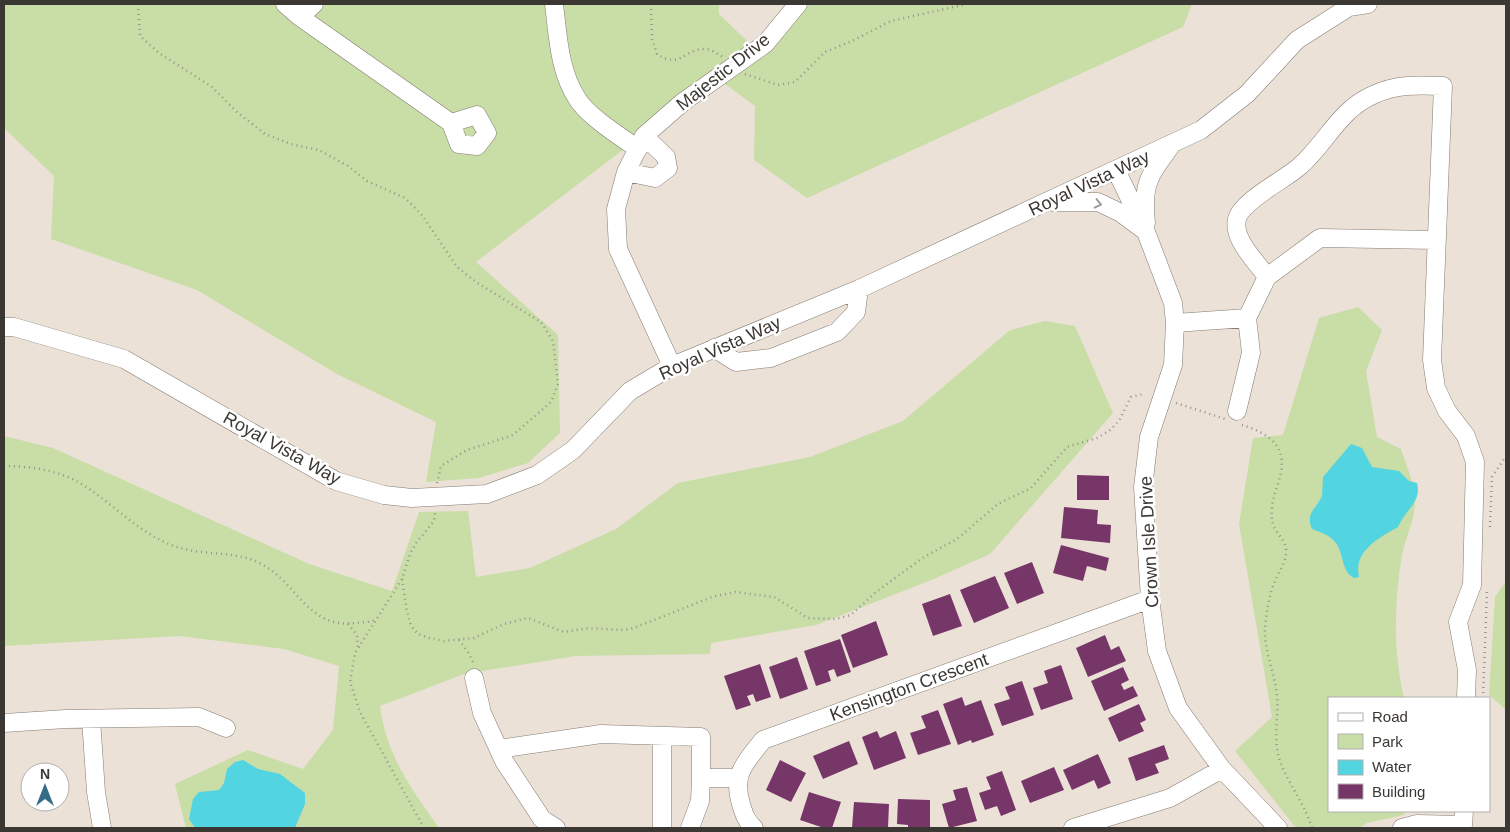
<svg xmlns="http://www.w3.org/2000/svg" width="1510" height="832" font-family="Helvetica,sans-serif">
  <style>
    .green { fill: #c9dda7 }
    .water { fill: #53d4e1 }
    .building { fill: #773668 }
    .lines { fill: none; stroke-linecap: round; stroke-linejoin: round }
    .minor-casing { stroke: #847b72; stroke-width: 19 }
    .path { stroke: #99928b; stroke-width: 2.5; stroke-dasharray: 1 4; stroke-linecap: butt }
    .minor { stroke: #fff; stroke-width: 18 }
    .oneway { stroke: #9d9b99 }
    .labels { text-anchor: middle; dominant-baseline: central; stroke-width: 5; stroke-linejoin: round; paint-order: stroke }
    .street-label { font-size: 18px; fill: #3b3733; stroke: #fff }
  </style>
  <rect width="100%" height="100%" fill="#ebe1d7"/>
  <!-- green -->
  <path class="green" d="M4,4h715v10l45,43 44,-53h384l-9,23 -376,171 -53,-38 1,-54 -38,-28 -241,184 82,73 2,98 -32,30 -49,15 -53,4 10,-60 -99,-48 -140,-84 -146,-51 3,-63 -50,-48z
    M1358,307l24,23 -16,41 11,66 24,12c6,18 14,35 14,54 0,17 -10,35 -13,52 -8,48 -9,96 2,143h-75v113h76l-1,4 -37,8 -8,5h-63l-61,-77 37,-34 -33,-193 14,-86 30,-3 36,-117z
    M1045,321l30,5 38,87 -123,141 -61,27 -113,44 -105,18 -1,11 -134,2 -112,18 -84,32c6,49 31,82 59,122h-253l-11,-44 73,-34 55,19 30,-39 6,-64 -55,-17 -105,-13 -175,10v-210l49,12 256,116 83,27 27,-79 49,-1 8,66 54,-9 86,-39 62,-46 132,-26 93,-36 107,-91z
    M1506,581v129l-17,-15 6,-98z"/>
  <!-- water -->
  <path class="water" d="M1351,444l11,4 10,19 27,4 10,10 8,2c5,19 -12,27 -19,44 -19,11 -45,24 -39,50l-5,1c-13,-7 -10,-24 -18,-35 -6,-8 -16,-11 -24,-14 -7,-16 4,-20 10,-33l1,-19z
    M243,760l15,9 22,5 25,19v11l-10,24h-100l-6,-9 4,-20 6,-7 20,-2 5,-7 3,-14 8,-7z"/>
  <!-- building -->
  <path class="building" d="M1077,475l32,1v24h-32z
    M1064,507l34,3 -1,14 14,1 -1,18 -49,-5z
    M1061,545l48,13 -3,13 -19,-5 -4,15 -30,-8z
    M1032,562l12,31 -27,11 -13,-31z
    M995,576l14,32 -35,15 -14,-33z
    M950,594l12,32 -29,10 -11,-32z
    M876,621l12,34 -35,13 -12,-33z
    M1105,635l6,15 8,-4 7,15 -38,16 -12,-29z
    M840,639l11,33 -14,5 -3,-8 -6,2 3,10 -15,5 -12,-35z
    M797,657l11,32 -28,10 -11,-32z
    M760,664l11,33 -15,5 -3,-8 -6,2 4,9 -15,5 -12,-34z
    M1061,665l12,34 -32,11 -8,-22 15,-5 -4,-12z
    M1123,667l6,13 -8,4 3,6 9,-4 5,10 -34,15 -13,-30z
    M1022,681l12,34 -32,11 -8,-22 16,-5 -5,-12z
    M962,697l3,9 16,-6 13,35 -22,8 -1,-3 -13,5 -15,-41z
    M1139,704l7,16 -6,3 4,8 -25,11 -11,-24z
    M938,710l13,34 -33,11 -8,-22 16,-5 -5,-12z
    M877,731l3,7 16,-7 10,27 -32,12 -12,-33z
    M849,741l9,23 -35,15 -10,-23z
    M1164,745l5,14 -14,5 4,9 -23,8 -8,-23z
    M1098,754l13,29 -13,6 -4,-9 -22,10 -9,-20z
    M780,760l26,13 -15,29 -25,-12z
    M1054,767l10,23 -34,13 -9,-22z
    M1002,771l14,39 -15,6 -4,-10 -12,4 -6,-17 12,-4 -5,-12z
    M967,787l10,34 -28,7 -7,-24 14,-4 -3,-10z
    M809,792l32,10 -9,26h-8l-24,-8z
    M898,799l32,1v28h-22v-3l-11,-1z
    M854,802l35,2 -1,24h-36z"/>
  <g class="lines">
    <defs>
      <path id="minor" d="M285,4l15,13 151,106 8,21 18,2 10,-13 -10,-18 -26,8
        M554,4c4,32 5,68 24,96 11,17 43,37 60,49
        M300,17l14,-13
        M1116,170l30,62 27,71 2,20 -2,42 -24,72 -6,50 7,112 7,52 21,57 44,61 56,59
        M626,172l29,6 13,-10 -2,-11 -22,-21
        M1053,202h45l23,11 23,17
        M1146,223c-4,-38 2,-46 24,-76
        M1267,277c-11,-16 -35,-38 -30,-58 4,-18 49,-40 63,-53 26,-23 40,-57 73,-71 23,-11 45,-10 70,-9l-11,274 4,28 11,23 19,25 9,26 -3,123 -14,37 9,48 -1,28
        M1175,323l72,-5
        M4,327h10l110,32 212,122 48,14 28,3 75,-4 50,-19 36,-25 57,-59 42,-25 187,-77 342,-159 46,-36 50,-54 52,-33 19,-3
        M714,348l22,14 35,-4 66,-26 19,-20 3,-23
        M672,366l-54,-117 -2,-40 10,-37 18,-36 39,-34 82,-58 33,-40
        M1237,411l14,-58 -4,-35 20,-41 53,-39 116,2
        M474,678l8,35 22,48 38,58 14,9
        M91,719l5,73 6,36
        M4,723l62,-4 133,-2 27,11
        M662,736v92
        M499,749l102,-15 100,3v41h38
        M690,828l10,-27 1,-23
        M754,828c-8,-7 -10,-14 -13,-24 -9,-30 4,-41 22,-64l387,-141
        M1073,828l97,-30 52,-29
        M1402,828l15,-4 46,1 1,-14"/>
    </defs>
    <!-- minor casing -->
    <use href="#minor" class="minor-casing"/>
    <!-- path -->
    <path class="path" d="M138,4l2,32 19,17 53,34 25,25 28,22 26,10 28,6 29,16 19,15 38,17 17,17 35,52 19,15 65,40 12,19 5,43 -7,18 -38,33 -46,15 -26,16 -4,17
      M651,4l1,35 5,15c23,16 28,-6 48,-5 7,0 12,5 18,8
      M745,74l33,11 17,-3 30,-30 27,-11 39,-20 76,-17
      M1176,403l49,16
      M1242,425c16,5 35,13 39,31 4,18 -8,35 -9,52 -3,25 12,26 14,41 1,13 -7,21 -11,32 -6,14 -9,33 -10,48 -1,23 10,44 12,67 2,23 -5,45 4,68 9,22 24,41 31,64
      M4,466c25,0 54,4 76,17 33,20 58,50 94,63 29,11 62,3 89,19 34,18 45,64 92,58 7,-1 15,0 21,-4
      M1490,527l2,-50 14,-21
      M402,579l5,33 4,14 7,8 11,4 15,3 30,-3 30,-14 24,-6 36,14 25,-4 32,2 10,-1 81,-32 23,-5 39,5 34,21 27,1 16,-4 25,-23 48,-35 33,-18 41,-35 33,-16 36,-41 30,-9 12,-7 10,-10 12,-24 12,-3
      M348,624l9,11 1,12
      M459,640l9,12 6,12
      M1483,698l4,-108
      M424,828l-64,-116 -10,-30 5,-29 47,-74 8,-25 6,-11 18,-22 1,-8"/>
    <!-- minor -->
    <use href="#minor" class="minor"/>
  </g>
  <!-- one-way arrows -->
  <defs><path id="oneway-chevron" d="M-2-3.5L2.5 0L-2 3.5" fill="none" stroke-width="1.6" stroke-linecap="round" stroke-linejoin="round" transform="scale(1.25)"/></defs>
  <use class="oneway" href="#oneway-chevron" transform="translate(1098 204) rotate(13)"/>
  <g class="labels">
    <!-- street labels -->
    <g class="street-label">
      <text transform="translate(723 72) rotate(-38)">Majestic Drive</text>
      <text transform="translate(1089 183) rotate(-25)">Royal Vista Way</text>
      <text transform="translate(720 348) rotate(-24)">Royal Vista Way</text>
      <text transform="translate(282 448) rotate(29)">Royal Vista Way</text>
      <text transform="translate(1149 542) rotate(-93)">Crown Isle Drive</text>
      <text transform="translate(909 687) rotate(-20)">Kensington Crescent</text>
    </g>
  </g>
  <!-- border -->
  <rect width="1510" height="832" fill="none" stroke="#3b3733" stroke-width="10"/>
  <!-- legend -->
  <rect x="1328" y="697" width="162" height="115" fill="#ffffff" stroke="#b1afad"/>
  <rect x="1338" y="713" width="25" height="8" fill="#ffffff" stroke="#b1afad"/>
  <text x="1372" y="722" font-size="15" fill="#3b3733">Road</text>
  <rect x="1338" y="734" width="25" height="15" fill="#c9dda7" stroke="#b1afad"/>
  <text x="1372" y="747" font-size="15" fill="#3b3733">Park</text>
  <rect x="1338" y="760" width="25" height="15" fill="#53d4e1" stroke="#b1afad"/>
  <text x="1372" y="772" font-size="15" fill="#3b3733">Water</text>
  <rect x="1338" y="784" width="25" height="15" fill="#773668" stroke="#b1afad"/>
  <text x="1372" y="797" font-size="15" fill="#3b3733">Building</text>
  <!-- north arrow -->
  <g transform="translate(45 787)"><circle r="24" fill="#ffffff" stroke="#b1afad"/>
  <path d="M0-4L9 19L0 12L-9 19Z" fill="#346e86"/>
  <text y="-8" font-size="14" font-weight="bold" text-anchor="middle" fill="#3b3733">N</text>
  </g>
</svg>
